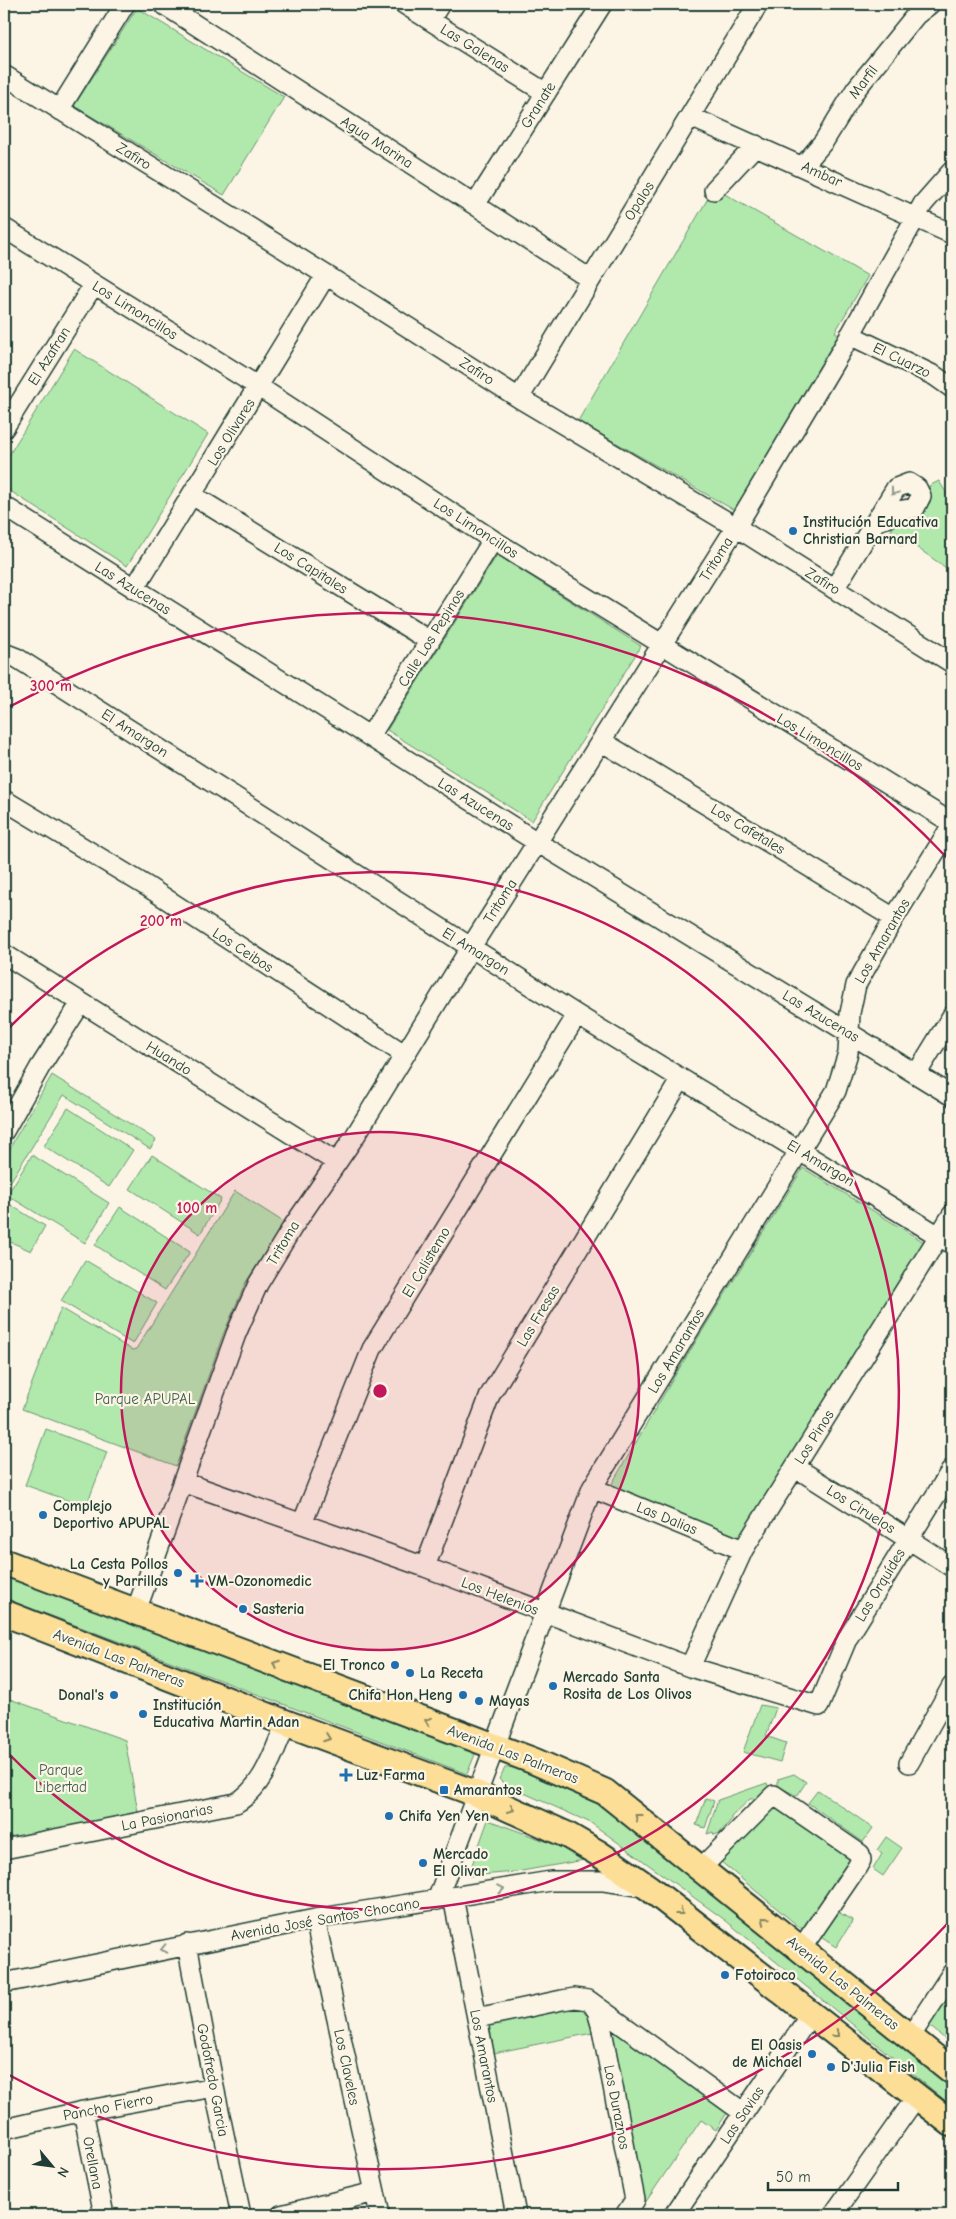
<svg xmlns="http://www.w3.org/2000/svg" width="956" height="2219" font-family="'Comic Neue',sans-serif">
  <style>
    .green { fill: #b1e9ad; stroke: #689370 }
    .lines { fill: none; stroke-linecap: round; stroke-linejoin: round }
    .minor-casing { stroke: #1f3d34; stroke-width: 22 }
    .major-casing { stroke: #1f3d34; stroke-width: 29 }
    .minor { stroke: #fcf5e5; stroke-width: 19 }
    .major { stroke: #fdde96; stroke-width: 25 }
    .oneway { stroke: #8e998c }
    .oneway2 { stroke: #838560 }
    .ring { fill: none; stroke: #c2185b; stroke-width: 2.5 }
    .poi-dot { fill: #1f6fb2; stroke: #fcf5e5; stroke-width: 2 }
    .labels { text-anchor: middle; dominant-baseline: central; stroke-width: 4.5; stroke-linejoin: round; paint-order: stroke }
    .street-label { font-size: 15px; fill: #1f3d34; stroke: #fcf5e5 }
    .poi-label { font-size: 15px; font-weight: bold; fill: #1f3d34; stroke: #fcf5e5; text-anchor: start }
    .park-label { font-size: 15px; fill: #3c5f4c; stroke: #fcf5e5 }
    .centre { fill: #c2185b; stroke: #fcf5e5; stroke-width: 2.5 }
    .ring-label { font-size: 15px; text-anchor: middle; font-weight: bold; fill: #c2185b; stroke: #fcf5e5; stroke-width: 4.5; stroke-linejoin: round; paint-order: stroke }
  </style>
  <rect width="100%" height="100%" fill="#fcf5e5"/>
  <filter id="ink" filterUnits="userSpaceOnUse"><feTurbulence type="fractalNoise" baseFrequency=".02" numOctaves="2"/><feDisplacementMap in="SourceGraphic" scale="10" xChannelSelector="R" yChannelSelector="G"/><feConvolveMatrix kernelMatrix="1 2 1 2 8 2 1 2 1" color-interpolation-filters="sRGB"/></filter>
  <g filter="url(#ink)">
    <!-- green -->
    <path class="green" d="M137,8l147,89 -60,98 -150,-89z
      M714,188l154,88 -33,56 9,5 -103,177 -163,-93z
      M74,349l134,85 -81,132 -123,-79v-24z
      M939,481l13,21v70l-46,-32 -4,6 -15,-9 9,-14 26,-10 8,-11 -1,-16z
      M497,555l144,91 -109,175 -145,-91z
      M52,1075l104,65 -6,9 -86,-54 -60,97v-29l10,-23z
      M68,1108l65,42 -24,37 -65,-41z
      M32,1155l77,48 -24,40 -78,-48z
      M152,1155l69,44 -21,35 -70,-45z
      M803,1168l126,77 -189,299 -133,-52 70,-120z
      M235,1191l50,32 -39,59 -23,53 -47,131 -154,-57 39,-101 71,42 4,-1z
      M4,1201l41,25 -14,25 -20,-9 -7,16z
      M120,1207l70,45 -25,38 -70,-45z
      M85,1260l72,43 -24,41 -72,-43z
      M46,1429l61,23 -21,55 -61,-22z
      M4,1576l472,176 -9,22 -463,-176z
      M4,1697l121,43 15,83 -136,26z
      M760,1705l16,3 -10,28 20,7 -6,19 -37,-10z
      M513,1767l87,38 130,103 222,181v17l-227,-186 -134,-97 -87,-39 -5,-5 6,-11z
      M794,1774l12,8 -9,14 -19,-10v-7z
      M767,1783l3,8 -10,7 -10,1 -19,18v3l-11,13 -6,2 -1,-3 -6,2 11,-34z
      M818,1790l55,38 -10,14 -55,-39z
      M774,1795l86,59 -50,82 -96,-80z
      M706,1798l8,3 -9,27 -9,-3z
      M488,1820l98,36 -2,4 -68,12 -48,4z
      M886,1837l16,11 -19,28 -10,-7 9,-15 -5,-4z
      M836,1911l17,9 -17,27 -17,-11z
      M952,1982v63l-26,-22z
      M575,1998l157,107 -16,25 -15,-10 -64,95h-12l10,-15 -33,-169 -118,24 -7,-37z"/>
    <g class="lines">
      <defs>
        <path id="minor" d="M163,4l427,275
          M404,4l142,89
          M430,20l10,-16
          M4,75l322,200 193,123 217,129 216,136
          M59,110l66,-106
          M691,117l261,117
          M803,166l21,-25 32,-52 60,-74 14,-11
          M714,190l42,-45
          M475,205l127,-201
          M4,228l255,159 234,153 459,283
          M850,335l85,41 17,12
          M519,398l239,-394
          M4,428l90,-144
          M192,495l238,146
          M4,506l533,336 415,254
          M134,589l192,-314
          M834,589l62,-101 13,-5 8,5 4,8 -6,12 -18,3 -10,7 -11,3
          M4,653l13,5 560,357 375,229
          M370,736l123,-196
          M601,741l293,177
          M4,800l144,87 256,167
          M4,954l332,208
          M917,1073l35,-57
          M4,1131l36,-64 41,-64
          M795,1467l157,100
          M183,1482l242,85 265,100 129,39 28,-67 105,-170
          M592,1488l151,62
          M302,1524l70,-175 205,-334
          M425,1567l65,-172 191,-316
          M136,1611l100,-277 22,-50 34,-56 63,-92 116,-189 265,-420 111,-186 76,-137 29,-33
          M690,1667l53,-117 209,-335
          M909,1763l43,-77
          M4,1849l232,-46c28,-16 38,-52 50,-80
          M701,1868l73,-73 86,59 1,6 -4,7 -56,82
          M453,1897l63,318
          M437,1900l155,-412 244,-397 12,-38 2,-40 6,-28 38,-67 58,-93
          M315,1919l65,296
          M187,1944l27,143 27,128
          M4,1983l311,-64 236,-38h53l41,6
          M591,2002l6,9 4,14 34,175 -10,15
          M477,2018l85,-18 13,-2 13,2 156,113
          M910,2037l42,-64
          M83,2111l21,104
          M4,2129l79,-18 131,-24
          M281,2215l94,-23
          M674,2215l137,-201
          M833,2215l84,-119"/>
        <path id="major" d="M4,1562l530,199 71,31 347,279
          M4,1613l282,110 191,71 90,41 31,18 51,35 303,236"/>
      </defs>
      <!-- minor casing -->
      <use href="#minor" class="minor-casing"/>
      <!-- major casing -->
      <use href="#major" class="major-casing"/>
      <!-- minor -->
      <use href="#minor" class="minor"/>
      <!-- major -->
      <use href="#major" class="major"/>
    </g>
    <!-- one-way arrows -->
    <defs><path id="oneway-chevron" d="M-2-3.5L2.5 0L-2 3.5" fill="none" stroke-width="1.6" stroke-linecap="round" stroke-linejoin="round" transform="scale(1.25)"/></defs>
    <g class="oneway">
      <use href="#oneway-chevron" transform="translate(894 492) rotate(126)"/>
      <use href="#oneway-chevron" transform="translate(501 1889) rotate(-10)"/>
      <use href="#oneway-chevron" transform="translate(164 1949) rotate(168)"/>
    </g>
    <g class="oneway2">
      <use href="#oneway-chevron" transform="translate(276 1664) rotate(-159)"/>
      <use href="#oneway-chevron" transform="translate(428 1721) rotate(-159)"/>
      <use href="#oneway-chevron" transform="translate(327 1738) rotate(20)"/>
      <use href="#oneway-chevron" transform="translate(511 1809) rotate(25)"/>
      <use href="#oneway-chevron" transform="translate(638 1817) rotate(-142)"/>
      <use href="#oneway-chevron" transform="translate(680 1912) rotate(38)"/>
      <use href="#oneway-chevron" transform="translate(765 1920) rotate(-141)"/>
      <use href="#oneway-chevron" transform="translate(836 2034) rotate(38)"/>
    </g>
  </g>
  <!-- distance rings -->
  <circle cx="380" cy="1391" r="259" fill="#c2185b" fill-opacity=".12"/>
  <g class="ring">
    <circle cx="380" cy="1391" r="259"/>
    <path d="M7 1030A519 519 0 1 1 7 1752"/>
    <path d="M949 1922A778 778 0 0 1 9 2075M9 707A778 778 0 0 1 949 860"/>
  </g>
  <!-- markers -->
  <g class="poi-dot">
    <circle cx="793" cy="531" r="5"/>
    <circle cx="43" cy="1515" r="5"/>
    <circle cx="178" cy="1573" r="5"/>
    <path d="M194.5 1573.5h5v5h5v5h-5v5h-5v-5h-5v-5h5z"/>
    <circle cx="243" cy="1609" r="5"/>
    <circle cx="395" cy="1665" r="5"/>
    <circle cx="410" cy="1673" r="5"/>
    <circle cx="553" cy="1686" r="5"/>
    <circle cx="114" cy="1695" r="5"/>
    <circle cx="463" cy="1695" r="5"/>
    <circle cx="479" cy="1701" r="5"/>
    <circle cx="143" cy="1714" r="5"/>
    <path d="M343.5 1767.5h5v5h5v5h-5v5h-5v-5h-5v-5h5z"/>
    <rect x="439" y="1785" width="10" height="10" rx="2.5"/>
    <circle cx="389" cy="1816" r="5"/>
    <circle cx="423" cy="1863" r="5"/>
    <circle cx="725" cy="1975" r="5"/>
    <circle cx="812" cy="2054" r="5"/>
    <circle cx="831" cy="2067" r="5"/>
  </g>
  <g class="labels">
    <!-- street labels -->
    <g class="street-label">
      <text transform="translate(475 48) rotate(32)">Las Galenas</text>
      <text transform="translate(863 82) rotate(-53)">Marfil</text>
      <text transform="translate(538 105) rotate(-58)">Granate</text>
      <text transform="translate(377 142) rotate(33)">Agua Marina</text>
      <text transform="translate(134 156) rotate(32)">Zafiro</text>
      <text transform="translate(822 174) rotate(24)">Ambar</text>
      <text transform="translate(639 201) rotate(-58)">Opalos</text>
      <text transform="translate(135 310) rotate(32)">Los Limoncillos</text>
      <text transform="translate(49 356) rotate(-58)">El Azafran</text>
      <text transform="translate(902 360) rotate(26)">El Cuarzo</text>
      <text transform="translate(477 371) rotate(33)">Zafiro</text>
      <text transform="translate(231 432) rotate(-58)">Los Olivares</text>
      <text transform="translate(476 528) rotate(33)">Los Limoncillos</text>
      <text transform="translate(716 559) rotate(-58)">Tritoma</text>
      <text transform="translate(311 568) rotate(32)">Los Capitales</text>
      <text transform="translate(823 581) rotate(32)">Zafiro</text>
      <text transform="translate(133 588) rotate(32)">Las Azucenas</text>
      <text transform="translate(431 638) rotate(-58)">Calle Los Pepinos</text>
      <text transform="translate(135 733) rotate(33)">El Amargon</text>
      <text transform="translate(820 742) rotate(31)">Los Limoncillos</text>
      <text transform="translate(476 804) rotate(32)">Las Azucenas</text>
      <text transform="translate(748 829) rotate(31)">Los Cafetales</text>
      <text transform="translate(500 901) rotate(-58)">Tritoma</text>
      <text transform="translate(882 941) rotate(-60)">Los Amarantos</text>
      <text transform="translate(243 950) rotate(33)">Los Ceibos</text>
      <text transform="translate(476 951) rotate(32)">El Amargon</text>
      <text transform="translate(821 1016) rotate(31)">Las Azucenas</text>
      <text transform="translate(169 1058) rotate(32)">Huando</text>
      <text transform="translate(821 1163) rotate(31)">El Amargon</text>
      <text transform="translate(283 1243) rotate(-59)">Tritoma</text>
      <text transform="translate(426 1262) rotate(-59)">El Calistemo</text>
      <text transform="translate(538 1316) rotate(-59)">Las Fresas</text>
      <text transform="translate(676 1351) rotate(-59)">Los Amarantos</text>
      <text transform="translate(814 1437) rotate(-58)">Los Pinos</text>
      <text transform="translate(861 1509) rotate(32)">Los Ciruelos</text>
      <text transform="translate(667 1518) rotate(22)">Las Dalias</text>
      <text transform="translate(880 1585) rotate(-59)">Las Orquídes</text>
      <text transform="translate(500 1596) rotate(21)">Los Helenios</text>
      <text transform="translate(119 1658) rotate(21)">Avenida Las Palmeras</text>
      <text transform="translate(513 1754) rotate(21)">Avenida Las Palmeras</text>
      <text transform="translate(167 1817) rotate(-11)">La Pasionarias</text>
      <text transform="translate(325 1919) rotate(-10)">Avenida José Santos Chocano</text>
      <text transform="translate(843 1983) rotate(39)">Avenida Las Palmeras</text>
      <text transform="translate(484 2056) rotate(79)">Los Amarantos</text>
      <text transform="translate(347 2067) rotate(78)">Los Claveles</text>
      <text transform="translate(213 2080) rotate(79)">Godofredo Garcia</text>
      <text transform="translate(108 2107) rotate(-11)">Pancho Fierro</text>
      <text transform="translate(617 2107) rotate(79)">Los Duraznos</text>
      <text transform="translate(742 2115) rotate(-56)">Las Savias</text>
      <text transform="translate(93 2163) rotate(79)">Orellana</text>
    </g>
    <!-- poi labels -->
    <g class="poi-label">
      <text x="803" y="522">Institución Educativa<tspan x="803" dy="17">Christian Barnard</tspan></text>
      <text x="53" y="1506">Complejo<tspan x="53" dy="17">Deportivo APUPAL</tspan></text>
      <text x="168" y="1564" text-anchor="end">La Cesta Pollos<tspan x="168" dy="17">y Parrillas</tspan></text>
      <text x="208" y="1581">VM-Ozonomedic</text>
      <text x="253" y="1609">Sasteria</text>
      <text x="385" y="1665" text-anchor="end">El Tronco</text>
      <text x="420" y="1673">La Receta</text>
      <text x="563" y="1677">Mercado Santa<tspan x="563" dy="17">Rosita de Los Olivos</tspan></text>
      <text x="104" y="1695" text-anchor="end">Donal's</text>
      <text x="453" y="1695" text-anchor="end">Chifa Hon Heng</text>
      <text x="489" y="1701">Mayas</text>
      <text x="153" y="1705">Institución<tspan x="153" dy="17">Educativa Martin Adan</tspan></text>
      <text x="356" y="1775">Luz Farma</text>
      <text x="454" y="1790">Amarantos</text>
      <text x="399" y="1816">Chifa Yen Yen</text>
      <text x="433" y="1854">Mercado<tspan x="433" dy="17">El Olivar</tspan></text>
      <text x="735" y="1975">Fotoiroco</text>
      <text x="802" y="2045" text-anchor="end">El Oasis<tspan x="802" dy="17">de Michael</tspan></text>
      <text x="841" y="2067">D'Julia Fish</text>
    </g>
    <!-- park labels -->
    <g class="park-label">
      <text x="145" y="1399">Parque APUPAL</text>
      <text x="61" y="1770">Parque<tspan x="61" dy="17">Libertad</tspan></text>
    </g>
  </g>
  <circle cx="380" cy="1391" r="8" class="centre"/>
  <g class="ring-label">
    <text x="51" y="691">300 m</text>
    <text x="161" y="926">200 m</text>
    <text x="197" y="1213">100 m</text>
  </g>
  <!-- margin -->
  <rect width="956" height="2219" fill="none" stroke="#fcf5e5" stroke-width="20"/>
  <rect x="10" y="10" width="936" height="2199" fill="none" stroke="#1f3d34" stroke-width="2" filter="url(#ink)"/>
  <!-- north arrow -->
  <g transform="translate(52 2166) rotate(119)" stroke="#fcf5e5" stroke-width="4" paint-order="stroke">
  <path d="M0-4L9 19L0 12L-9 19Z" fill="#1f3d34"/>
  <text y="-8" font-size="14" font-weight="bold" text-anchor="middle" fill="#1f3d34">N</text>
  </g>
  <!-- scale -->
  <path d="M768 2182v8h130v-8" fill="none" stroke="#1f3d34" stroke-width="2.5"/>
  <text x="776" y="2182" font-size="15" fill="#1f3d34" stroke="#fcf5e5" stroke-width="4" paint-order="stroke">50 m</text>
</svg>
